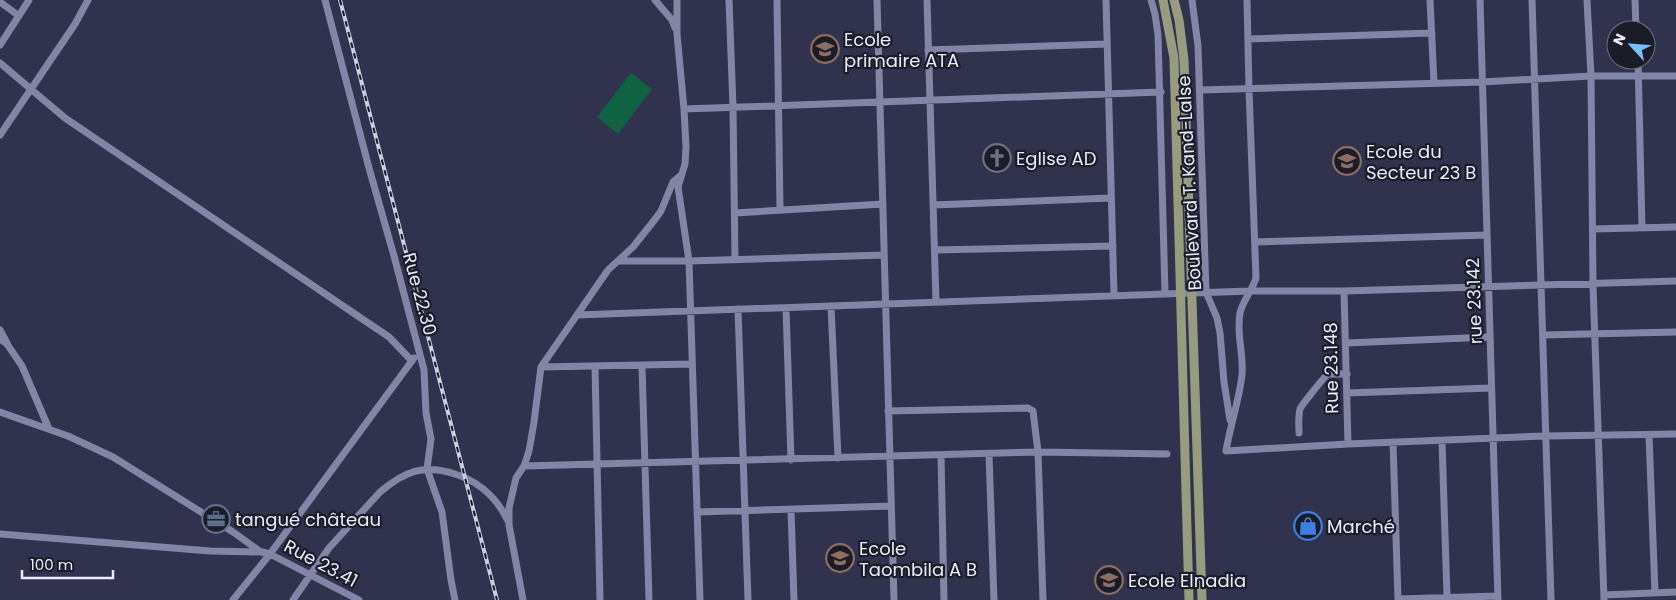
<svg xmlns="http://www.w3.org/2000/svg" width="1676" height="600" font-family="Poppins,sans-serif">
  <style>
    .grass { fill: #116143 }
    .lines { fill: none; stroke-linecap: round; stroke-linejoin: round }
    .minor { stroke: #8285a5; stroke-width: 7 }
    .major { stroke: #989c7f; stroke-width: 9 }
    .rail-casing { stroke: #cccee2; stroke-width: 4 }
    .rail { stroke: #1b1c28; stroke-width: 2; stroke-dasharray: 5.5; stroke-linecap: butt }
    .labels { text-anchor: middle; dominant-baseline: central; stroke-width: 4.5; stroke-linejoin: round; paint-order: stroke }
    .poi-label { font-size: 18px; fill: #e9ebfd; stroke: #1b1c28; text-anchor: start }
    .street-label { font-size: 18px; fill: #e9ebfd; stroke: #1b1c28 }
  </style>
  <rect width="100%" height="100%" fill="#31334e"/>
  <!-- grass -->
  <path class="grass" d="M631,73l21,16 -34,45 -21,-17z"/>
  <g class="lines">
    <!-- minor -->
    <path class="minor" d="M325,0l44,168 25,88 30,114 2,43 5,26 -4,30 15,43 9,68 4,20
      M655,0l17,20 3,8
      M677,0v34l7,75 2,38 -1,17 -7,23 11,74 11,339
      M729,0l4,107 2,152
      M777,0l3,210
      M877,0l17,600
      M927,0l9,302
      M1106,0l8,295
      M1151,0l4,14 3,21 7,258
      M1192,0l6,46 8,246 11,26 3,15 4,49 6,38
      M1247,0l2,89 7,189c-4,13 -13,22 -16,35 -4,21 4,41 2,62 -3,26 -12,51 -16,76l122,-7 197,-8 131,-2
      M1430,0l4,83
      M1480,0l18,600
      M1532,0l19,600
      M1587,0l4,76 2,208 11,316
      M1635,0l1,30
      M0,2l19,14
      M1248,39l184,-6
      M0,45l29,-45
      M928,50l179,-6
      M1638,60l4,168
      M0,63l65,55 324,219 23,24
      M1200,90l282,-8 109,-6h85
      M684,109l477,-17
      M0,135l75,-111 13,-24
      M933,205l178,-7
      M735,213l148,-9
      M1593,229l83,-2
      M1255,242l232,-7
      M935,250l178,-4
      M618,261h71l195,-6
      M1344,291l4,153
      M831,306l7,152
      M786,308l5,152
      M738,309l10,291
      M577,315l673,-24h94l332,-10
      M0,330l7,13
      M1543,335l133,-3
      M0,339l7,5 15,22 27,63
      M1346,343l144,-6
      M642,365l7,235
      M595,366l5,234
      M541,367l151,-3
      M1347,393l144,-5
      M888,411l140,-3 5,3 5,41 5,148
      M0,412l68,24 45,21 120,75 28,20
      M1299,433c0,-8 -1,-16 1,-24 1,-3 24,-32 28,-35h19
      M1649,435l6,158
      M1442,441l5,156
      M1393,442l5,158
      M989,454l5,146
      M941,455l3,145
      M524,466l514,-14 129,2
      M791,510l3,90
      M697,512l194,-6
      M0,534l210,17 52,1 8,2 89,46
      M1604,595l72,-3
      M1398,599l100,-3
      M233,600l37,-46 144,-196
      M293,600l36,-52 51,-56c25,-21 43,-28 75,-18 25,8 42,24 53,47
      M523,600l-14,-75v-17l7,-30 8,-12 5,-15 5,-29 7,-55 67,-97 25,-23 23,-29 5,-7 12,-29 7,-6"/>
    <!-- major -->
    <path class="major" d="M1163,0l11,58 15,542
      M1174,0l5,20 5,40 18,540"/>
    <defs>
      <path id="rail" d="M340,0l157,600"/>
    </defs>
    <!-- rail casing -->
    <use href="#rail" class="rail-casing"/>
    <!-- rail -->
    <use href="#rail" class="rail"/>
  </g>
  <!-- icons -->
  <defs>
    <symbol id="school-ring" viewBox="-11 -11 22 22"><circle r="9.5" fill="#1b1c28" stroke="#8d6e63" stroke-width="1.5"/><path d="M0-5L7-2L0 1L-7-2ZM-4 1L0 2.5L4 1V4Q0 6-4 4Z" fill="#8d6e63"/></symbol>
    <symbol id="church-ring" viewBox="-11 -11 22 22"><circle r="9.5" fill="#1b1c28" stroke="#6b7280" stroke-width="1.5"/><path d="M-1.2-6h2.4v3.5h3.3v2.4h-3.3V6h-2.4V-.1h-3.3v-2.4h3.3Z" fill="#6b7280"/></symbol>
    <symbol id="office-ring" viewBox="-11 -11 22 22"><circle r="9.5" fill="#1b1c28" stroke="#5c6f8a" stroke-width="1.5"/><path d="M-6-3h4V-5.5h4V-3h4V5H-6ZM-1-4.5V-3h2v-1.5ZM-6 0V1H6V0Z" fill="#5c6f8a"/></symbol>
    <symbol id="shop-ring" viewBox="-11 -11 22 22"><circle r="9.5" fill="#1b1c28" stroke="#3f7fe0" stroke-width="1.5"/><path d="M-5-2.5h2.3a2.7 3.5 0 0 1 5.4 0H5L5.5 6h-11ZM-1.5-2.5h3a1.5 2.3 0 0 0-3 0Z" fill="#3f7fe0"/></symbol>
  </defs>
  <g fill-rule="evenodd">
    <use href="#school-ring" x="809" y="33" width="32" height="32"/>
    <use href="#church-ring" x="981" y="142" width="32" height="32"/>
    <use href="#school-ring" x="1331" y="145" width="32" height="32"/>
    <use href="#office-ring" x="200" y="503" width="32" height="32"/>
    <use href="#shop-ring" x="1292" y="510" width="32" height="32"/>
    <use href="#school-ring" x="824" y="542" width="32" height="32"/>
    <use href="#school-ring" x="1093" y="564" width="32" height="32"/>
  </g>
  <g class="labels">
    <!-- poi labels -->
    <g class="poi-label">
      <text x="844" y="39">Ecole<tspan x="844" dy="21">primaire ATA</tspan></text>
      <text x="1366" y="151">Ecole du<tspan x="1366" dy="21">Secteur 23 B</tspan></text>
      <text x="1016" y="158">Eglise AD</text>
      <text x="235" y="519">tangué château</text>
      <text x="1327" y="526">Marché</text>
      <text x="859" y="548">Ecole<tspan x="859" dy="21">Taombila A B</tspan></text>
      <text x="1128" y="580">Ecole Elnadia</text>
    </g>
    <!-- street labels -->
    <g class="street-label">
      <text transform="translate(1189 183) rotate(-93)">Boulevard T. Kand-Lalse</text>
      <text transform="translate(420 294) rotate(75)">Rue 22.30</text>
      <text transform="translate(1474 301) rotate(-92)">rue 23.142</text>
      <text transform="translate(1331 368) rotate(-91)">Rue 23.148</text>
      <text transform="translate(321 563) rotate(28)">Rue 23.41</text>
    </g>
  </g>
  <!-- north arrow -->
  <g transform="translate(1631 45) rotate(296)"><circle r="24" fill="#1b1c28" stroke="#6d6f7d"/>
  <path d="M0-4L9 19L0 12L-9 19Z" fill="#77bff7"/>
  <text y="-8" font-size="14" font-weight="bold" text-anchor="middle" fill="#e9ebfd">N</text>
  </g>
  <!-- scale -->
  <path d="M22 570v8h91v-8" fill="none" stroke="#e9ebfd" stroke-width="2.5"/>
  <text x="30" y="570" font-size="15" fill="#e9ebfd" stroke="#1b1c28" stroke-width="4" paint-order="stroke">100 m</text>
</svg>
